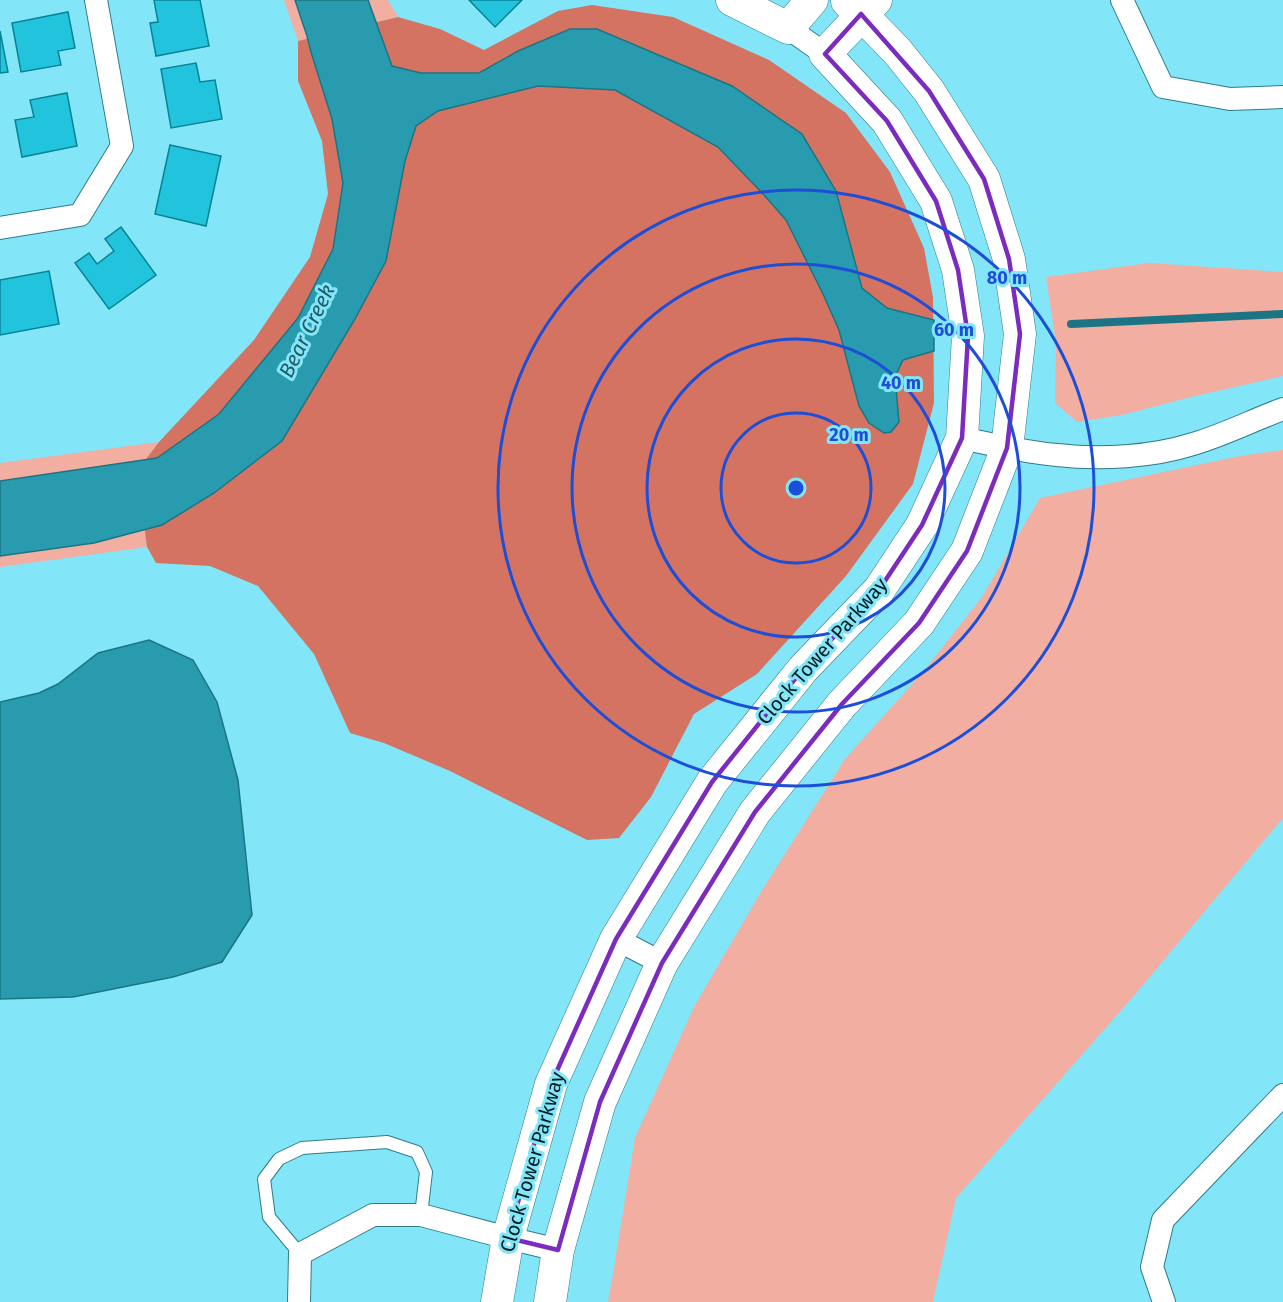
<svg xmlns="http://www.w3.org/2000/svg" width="1283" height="1302" font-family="'Fira Sans',sans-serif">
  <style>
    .green { fill: #f2aea1 }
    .forest { fill: #d47361 }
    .water { fill: #289bae; stroke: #1c7584; stroke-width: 1.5 }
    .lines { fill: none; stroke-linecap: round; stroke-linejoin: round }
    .stream { stroke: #1c7584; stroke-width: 8 }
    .building { fill: #22c4dd; stroke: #088395; stroke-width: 1.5 }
    .lane-casing { stroke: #2f7c89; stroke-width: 14 }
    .street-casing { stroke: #2f7c89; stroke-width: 24 }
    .secondary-casing { stroke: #2f7c89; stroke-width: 33 }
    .lane { stroke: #fff; stroke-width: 12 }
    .street { stroke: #fff; stroke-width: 22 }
    .secondary { stroke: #fff; stroke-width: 32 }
    .marked { fill: none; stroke: #7b2cbf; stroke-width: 4.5; stroke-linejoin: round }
    .ring { fill: none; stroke: #1d4ed8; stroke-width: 3 }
    .labels { text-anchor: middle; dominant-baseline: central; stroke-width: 6; stroke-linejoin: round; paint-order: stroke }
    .street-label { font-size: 20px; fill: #001d22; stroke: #83e5f8 }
    .water-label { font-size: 21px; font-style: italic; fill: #215c67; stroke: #83e5f8 }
    .centre { fill: #1d4ed8; stroke: #83e5f8; stroke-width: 3 }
    .ring-label { font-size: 18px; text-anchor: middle; font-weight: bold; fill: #1d4ed8; stroke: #83e5f8; stroke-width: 6; stroke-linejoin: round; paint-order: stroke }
  </style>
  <rect width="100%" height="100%" fill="#83e5f8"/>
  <!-- green -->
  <path class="green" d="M284,0h104l10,17 -100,24z
    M1149,263l134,9v104l-92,21 -69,18 -45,7 -22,-19 1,-60 -10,-66z
    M159,442l-22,29 10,76 -147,20v-104z
    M1283,450v368l-151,180 -176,200 -23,104h-325l5,-28 22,-136 59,-131 67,-115 84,-133 79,-88 58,-74 58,-99 200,-42z"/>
  <!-- forest -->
  <path class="forest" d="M592,5l81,12 96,43 77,53 44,59 34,76 9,49 1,106 -21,81 -67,92 -89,98 -63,40 -43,83 -32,41 -32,2 -137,-69 -66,-28 -34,-10 -36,-79 -56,-68 -48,-20 -54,-3 -9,-16 -10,-76 22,-29 95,-102 56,-83 18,-63 -6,-53 -24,-60v-40l100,-24 42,12 44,21 74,-39z"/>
  <!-- water -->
  <path class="water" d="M295,0h73l24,66 29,7h58l39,-22 52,-22h27l135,57 70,48 34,57 26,97 25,20 47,12v31l-31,9 -8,17 4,45 -8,10 -7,1 -15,-10 -10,-17 -20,-76 -16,-36 -37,-74 -22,-25 -46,-48 -103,-57 -77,-4 -100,25 -22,15 -11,35 -19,100 -31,58 -73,122 -68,52 -52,32 -68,18 -94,13v-75l157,-23 62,-44 79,-96 35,-69 10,-66 -11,-64 -21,-67 -4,-16z
    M149,640l44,20 24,42 21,78 14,135 -30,47 -49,15 -100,20 -73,2v-297l39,-9 19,-9 40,-31z"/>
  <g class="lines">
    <!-- stream -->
    <path class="stream" d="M1071,324l212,-10"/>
  </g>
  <!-- building -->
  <path class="building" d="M154,0h46l9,46 -53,10 -6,-33 8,-1z
    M469,0h53l-27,27z
    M68,12l7,36 -17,3 3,14 -40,7 -9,-49z
    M0,31l8,41 -8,1z
    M196,63l4,19 15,-2 7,39 -51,9 -10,-59z
    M67,93l10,53 -55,11 -7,-37 19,-3 -4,-17z
    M170,145l51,11 -15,70 -51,-12z
    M121,227l35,48 -47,34 -34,-46 14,-10 8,11 17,-13 -9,-12z
    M49,271l10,53 -59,11v-55z"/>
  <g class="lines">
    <defs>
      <path id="lane" d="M300,1254l-31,-37 -5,-38 15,-20 23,-11 85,-6 30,10 9,20 -5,43"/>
      <path id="street" d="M1122,0l41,87 67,12 53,-2
        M788,28l37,26
        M0,228l80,-13 42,-69 -26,-146
        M962,438c31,7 63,14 95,17 43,5 95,2 136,-11 31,-9 60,-24 90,-35
        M616,939l46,24
        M299,1302l1,-48 73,-39h48l87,23 50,12
        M1164,1302l-12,-35 11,-47 120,-125"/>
      <path id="secondary" d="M732,0l56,28 24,-28
        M497,1302l11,-64 43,-154 65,-145 96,-157 91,-113 76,-79 43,-65 40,-87 6,-102 -10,-66 -22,-69 -49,-80 -62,-67 51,-54
        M550,1302l8,-52 42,-148 62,-139 93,-151 87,-108 77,-81 48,-72 40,-103 13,-114 -11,-75 -25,-80 -55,-88 -32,-40 -36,-37 -14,-13"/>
    </defs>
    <!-- lane casing -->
    <use href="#lane" class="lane-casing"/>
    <!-- street casing -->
    <use href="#street" class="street-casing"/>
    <!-- secondary casing -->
    <use href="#secondary" class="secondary-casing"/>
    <!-- lane -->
    <use href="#lane" class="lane"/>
    <!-- street -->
    <use href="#street" class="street"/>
    <!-- secondary -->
    <use href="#secondary" class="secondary"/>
  </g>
  <!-- marked area -->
  <path class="marked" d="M861,14l68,77 55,88 25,80 11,75 -13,114 -40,103 -48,72 -77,81 -87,108 -93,151 -62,139 -42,148 -50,-12 43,-154 65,-145 96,-157 91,-113 76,-79 43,-65 40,-87 6,-102 -10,-66 -22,-69 -49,-80 -62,-67z"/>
  <!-- distance rings -->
  <g class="ring">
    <circle cx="796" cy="488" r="75"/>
    <circle cx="796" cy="488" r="149"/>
    <circle cx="796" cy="488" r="224"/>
    <circle cx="796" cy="488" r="298"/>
  </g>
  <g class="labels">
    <!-- street labels -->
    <g class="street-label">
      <text transform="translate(822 651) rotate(-49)">Clock Tower Parkway</text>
      <text transform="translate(532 1162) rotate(-74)">Clock Tower Parkway</text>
    </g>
    <!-- water labels -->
    <g class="water-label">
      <text transform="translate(307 331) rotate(-64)">Bear Creek</text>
    </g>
  </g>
  <circle cx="796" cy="488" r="9" class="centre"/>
  <g class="ring-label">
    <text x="1007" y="284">80 m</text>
    <text x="954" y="336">60 m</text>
    <text x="901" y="389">40 m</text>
    <text x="849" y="441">20 m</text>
  </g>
</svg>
